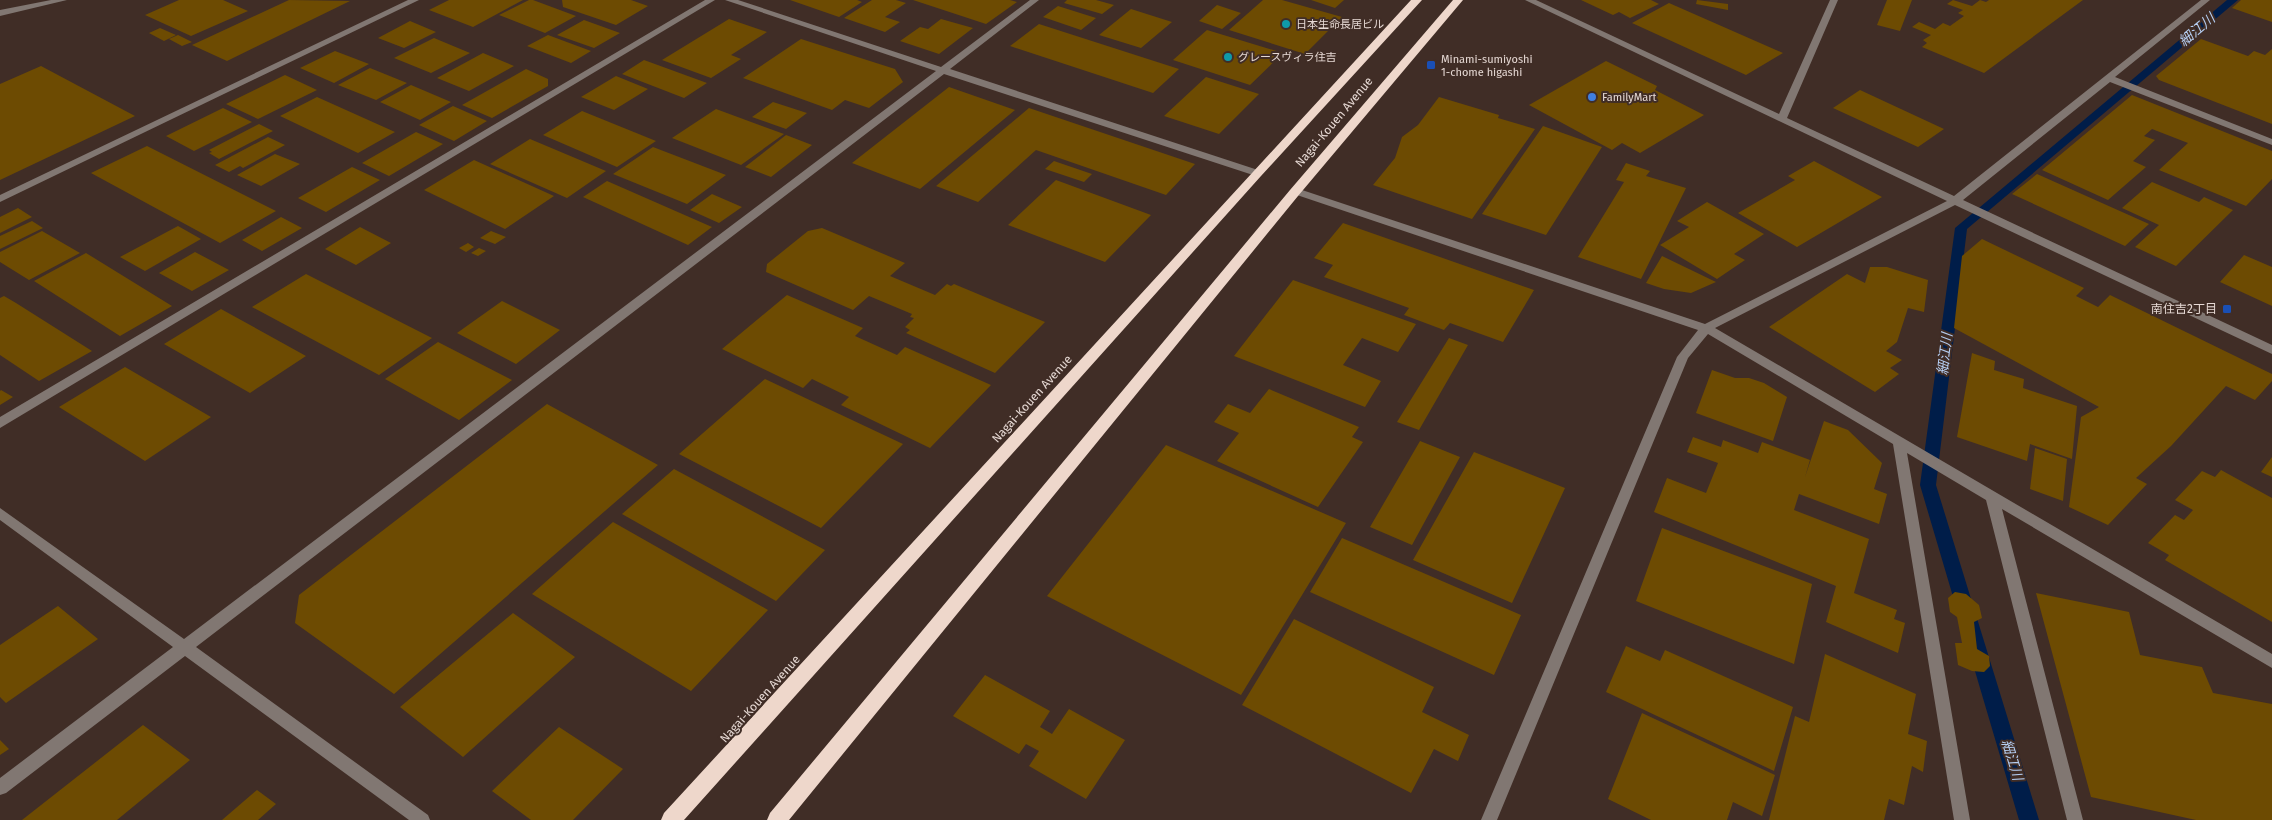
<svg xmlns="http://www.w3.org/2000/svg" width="2272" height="820" font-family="'Fira Sans','Noto Sans JP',sans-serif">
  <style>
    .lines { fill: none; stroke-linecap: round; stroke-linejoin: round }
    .stream { fill: #001d49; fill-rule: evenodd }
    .building { fill: #6d4b02 }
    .minor { fill: #817772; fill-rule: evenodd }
    .highway { fill: #eed7cb; fill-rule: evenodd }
    .culture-dot { fill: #0f9aa8; stroke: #402d26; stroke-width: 2 }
    .transit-dot { fill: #1a4fb4; stroke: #402d26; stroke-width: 2 }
    .shop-dot { fill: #3f7fe0; stroke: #402d26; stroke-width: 2 }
    .labels { text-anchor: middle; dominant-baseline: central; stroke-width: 4; stroke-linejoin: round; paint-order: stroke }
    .far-poi-label { font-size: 11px; fill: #e6d9d4; stroke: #402d26; text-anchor: start }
    .street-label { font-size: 12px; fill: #e6d9d4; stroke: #402d26 }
    .poi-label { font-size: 12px; fill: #e6d9d4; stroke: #402d26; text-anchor: end }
    .water-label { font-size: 14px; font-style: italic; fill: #b5cef2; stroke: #402d26 }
  </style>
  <rect width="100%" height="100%" fill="#402d26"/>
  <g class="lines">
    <!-- stream -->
    <path class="stream" d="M2227,0h11l-271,229 -31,256 103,335h-20l-99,-335 35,-257z"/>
  </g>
  <!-- building -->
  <path class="building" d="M179,0h44l25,11 -57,25 -46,-21z
    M289,0l61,1 -123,60 -35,-16z
    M449,0h74l-50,27 -44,-17z
    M529,0h4l43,16 -31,17 -46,-18z
    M562,0h69l17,6 -32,19 -53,-18z
    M790,0h67l5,2 -23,15z
    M872,0h24l10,3 -21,14 15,5 -15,10 -41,-14z
    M913,0h97l7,2 -31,22z
    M1067,0h29l18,5 -12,9 -38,-11z
    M1263,0h19l60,17 -37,37 -76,-24z
    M1311,0h33l-9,8z
    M1581,0h70l8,4 -29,14 -11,-6 -6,3z
    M1697,0l31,4v6l-32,-6z
    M1887,0h25l-12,31 -23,-6z
    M1953,0l19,6 8,-6 6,2 3,-2h94l-99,73 -62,-26 5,-4 -4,-3 8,-5 -19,-8 7,-5 16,7 8,-6 7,3 14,-10 -6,-3 5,-3 -16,-6z
    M2241,0h31v22l-40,-14z
    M1669,3l114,50 -37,22 -114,-52z
    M1217,5l24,8 -19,16 -23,-8z
    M1058,6l38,12 -15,12 -38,-13z
    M1131,9l41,13 -31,26 -42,-13z
    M729,19l38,13 -36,23 10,4 -30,19 -49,-18z
    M941,19l32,9 -34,26 -39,-13 20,-14 8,2z
    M584,20l36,13 -26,15 -37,-13z
    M410,21l26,11 -32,16 -26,-10z
    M1039,24l140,45 -26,24 -143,-47z
    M160,28l16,7 -12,6 -15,-8z
    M1207,30l76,23 -33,32 -77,-25z
    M178,35l14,7 -10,4 -13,-7z
    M548,35l43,16 -20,12 -44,-17z
    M434,38l36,15 -39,20 -37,-15z
    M801,39l94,30 8,13 -34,26 -24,-8 -13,10 -89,-32z
    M2201,39l47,17 6,-5 11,4 7,-6v75l-113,-44 -3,-4z
    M335,51l34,13 -35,19 -34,-15z
    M483,53l31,13 -45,25 -32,-13z
    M644,60l63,23 -23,15 -62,-24z
    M1606,61l51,25 -2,4 49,25 -64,38 -18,-10 -10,7 -83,-45z
    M41,66l94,50 -135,64v-96z
    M370,68l37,15 -31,17 -38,-15z
    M526,69l22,10v7l-56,32 -30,-13z
    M285,75l32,15 -59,29 -32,-15z
    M616,76l32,13 -34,21 -33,-13z
    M1206,77l53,17 -40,40 -55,-18z
    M411,85l40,17 -31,18 -40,-18z
    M949,87l66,23 -95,79 -68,-26z
    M1860,90l84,39 -26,18 -85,-39z
    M2132,95l140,56v28l-26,27 -87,-36 29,-27 -36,-14 -8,7 11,4 -22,21 13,6 -38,33 -66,-30z
    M317,97l78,35 -37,21 -78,-37z
    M1439,97l60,18 -1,3 37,11 -63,90 -99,-34 22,-27 7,-21 16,-12z
    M773,102l34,11 -21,16 -34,-12z
    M453,106l34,15 -33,20 -35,-16z
    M223,108l29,14 -58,29 -28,-15z
    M1029,108l166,56 -29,31 -130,-45 -58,52 -42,-16z
    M716,109l68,25 -43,31 -69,-27z
    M582,111l74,30 -39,26 -74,-32z
    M259,124l14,7 -54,28 -10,-6 3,-1 -3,-2z
    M1543,126l59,21 -56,88 -64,-21z
    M416,132l27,12 -54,32 -27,-13z
    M786,135l26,10 -41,32 -26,-10z
    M268,137l17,8 -42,23 -3,-2 -11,6 -14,-7z
    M530,139l76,32 -39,27 -77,-34z
    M147,146l129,65 -56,32 -129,-70z
    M653,147l73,28 -39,29 -74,-30z
    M275,154l25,10 -39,22 -24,-11z
    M474,160l80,36 -49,33 -81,-39z
    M1054,161l38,13 -8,8 -39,-13z
    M1814,161l68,36 -85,50 -59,-34 57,-33 -7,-4z
    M1626,163l24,8 -4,5 40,12 -45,91 -63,-22 46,-75 -8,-2z
    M352,167l28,13 -54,32 -28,-14z
    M2037,174l112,50 -24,22 -113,-52z
    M1056,180l95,35 -46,47 -97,-37z
    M607,181l105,46 -24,18 -105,-48z
    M2152,182l47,20 5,-5 29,13 -57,56 -41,-19 24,-22 -37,-17z
    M712,194l30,13 -23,16 -29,-13z
    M1707,202l57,32 -30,20 11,6 -28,19 -57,-34 29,-18 -12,-6z
    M18,208l14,9 -32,16v-16z
    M281,217l21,11 -40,23 -20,-11z
    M32,221l11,7 -43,21v-13z
    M1343,223l191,67 -31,52 -53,-19 -6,7 -40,-15 5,-7 -85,-31 9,-12 -19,-7z
    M178,226l23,13 -56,32 -25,-14z
    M360,227l31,16 -35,22 -31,-16z
    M822,228l83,35 -15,13 45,19 12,-11 4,2 3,-2 91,38 -50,51 -89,-40 4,-3 -5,-3 9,-9 -4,-1 2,-3 -43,-18 -16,14 -87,-38 1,-8 41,-33z
    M42,231l38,22 -51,27 -29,-18v-10z
    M491,231l15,6 -11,7 -15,-6z
    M1982,239l102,49 -8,8 22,11 12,-12 162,79v7l-17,19 -29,-14 -55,60 -35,32 11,6 -39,41 -39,-18 12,-90 18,-10 -145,-79 8,-72z
    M468,243l6,4 -8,5 -7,-4z
    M479,248l7,3 -8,5 -7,-3z
    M195,252l34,18 -37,21 -33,-18z
    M86,253l86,53 -52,30 -86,-55z
    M2244,255l28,12v39l-52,-24z
    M1662,256l54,26 -25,11 -27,-4 -18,-6z
    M1870,267h17l41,13 -4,32 -16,-4 -11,34 -11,9 16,9 -12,8 9,6 -24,18 -106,-65 78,-53 18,9z
    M306,274l126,64 -53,37 -127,-68z
    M1293,280l123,44 -18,28 -36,-14 -19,27 38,16 -16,26 -131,-51z
    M787,295l76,33 -8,8 42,19 8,-8 86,38 -61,63 -89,-43 8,-8 -37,-18 -9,9 -81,-39z
    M4,296l12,7 76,48 -53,30 -39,-26v-57z
    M502,301l58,29 -44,34 -59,-31z
    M221,309l85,47 -56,37 -86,-49z
    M1449,338l19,7 -49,85 -22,-8z
    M438,342l74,38 -53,40 -74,-41z
    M1972,353l23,8 -1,9 30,9 -1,9 54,18 -5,53 -42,-15 -3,17 -70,-24z
    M125,367l86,50 -66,44 -86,-54z
    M1712,370l23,8h14l15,5 23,14 -14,44 -77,-28z
    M765,379l138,65 -82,84 -142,-74z
    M1269,389l90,38 -7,10 11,5 -45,65 -101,-46 22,-28 -25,-11 14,-18 22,9z
    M1,390l12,7 -13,8v-14z
    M547,404l111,61 -264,229 -99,-71 4,-28z
    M1824,421l24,9 34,33 -8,26 13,5 -8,30 -80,-30 -5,16 75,29 -15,54 43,17 -3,9 11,4 -7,30 -72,-31 10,-36 -182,-74 13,-34 39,15 12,-30 -31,-11 6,-15 28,10 2,-7 35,13 4,-11 48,18 -5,17z
    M1420,441l40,16 -48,88 -42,-18z
    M1166,445l180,78 -105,172 -194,-99z
    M2035,448l32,11 -4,42 -33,-12z
    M1474,452l91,36 -53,115 -99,-43z
    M2272,457v20l-11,-5z
    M674,469l151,81 -49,51 -154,-87z
    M2221,470l51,28v124l-107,-62 4,-5 -21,-12 27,-28 9,5 9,-10 -18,-10 27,-29 13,6z
    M613,522l155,88 -77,81 -159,-97z
    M1662,528l150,56 -18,80 -158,-63z
    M1342,538l179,77 -27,60 -184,-83z
    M1955,592l11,2 13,11 3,13 -8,4 3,27 12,7 1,10 -6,6 -12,-1 -14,-6 -3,-22h7l-5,-26 -7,-5 -2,-14z
    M2036,593l93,19 11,43 62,12 11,26 59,11v116h-76l-105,-23z
    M58,606l40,33 -92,64 -6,-6v-52z
    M513,613l62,44 -112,100 -63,-50z
    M1294,619l140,68 -12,25 47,23 -11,26 -24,-12 -23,44 -169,-88z
    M1626,646l34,15 5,-11 128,57 -19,64 -168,-79z
    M1825,654l91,40 -8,40 19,7 -4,31 -11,-6 -8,39 -15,-6 -5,21h-115l26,-104 14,6z
    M985,675l65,36 -10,16 12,7 17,-25 56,31 -39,59 -57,-33 10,-15 -13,-7 -7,10 -66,-38z
    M1642,713l133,62 -13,41 -29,-14 -6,18h-76l-43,-21z
    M143,725l47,35 -73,60h-95z
    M559,727l64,42 -50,51h-42l-39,-29z
    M0,740l9,9 -9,6z
    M257,790l19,14 -18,16h-36z"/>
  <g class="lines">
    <!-- minor -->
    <path class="minor" d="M51,0h16l-67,16v-6z
      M408,0h11l-419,202v-7z
      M705,0h10l-715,428v-11z
      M725,0h13l203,67 89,-67h9l-89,69 311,102 1,2 -1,2h-8l-309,-101 -748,573 232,168 2,5h-21l-224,-164 -179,137 -6,2v-17l173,-131 -173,-127v-12l184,131 752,-568z
      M1525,0h11l243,114 51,-114h8l-51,118 167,78 247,-196h9l-95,77 157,62v6l-162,-63 -147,118 309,145v9l-317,-149 -240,123 557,326v14l-270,-159 81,311h-16l-81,-320 -79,-47 63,367h-16l-61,-376 -185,-110 -20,24 -191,462h-16l196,-463 21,-27 -407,-137v-4h8l406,135 242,-123z"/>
    <!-- highway -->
    <path class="highway" d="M1411,0h11l-161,176 -577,644h-23l3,-7z
      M1453,0h10l-165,196 -509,624h-22l3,-7 520,-623z"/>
  </g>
  <!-- markers -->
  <g class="culture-dot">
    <circle cx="1286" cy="24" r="5"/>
    <circle cx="1228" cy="57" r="5"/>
  </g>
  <g class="transit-dot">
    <rect x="1426" y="60" width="10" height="10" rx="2.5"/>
    <rect x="2222" y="304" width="10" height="10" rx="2.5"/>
  </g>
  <circle class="shop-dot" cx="1592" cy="97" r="5"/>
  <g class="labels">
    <!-- far-poi labels -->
    <g class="far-poi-label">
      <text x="1296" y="24">日本生命長居ビル</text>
      <text x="1238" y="57">グレースヴィラ住吉</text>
      <text x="1441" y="59">Minami-sumiyoshi<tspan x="1441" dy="13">1-chome higashi</tspan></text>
      <text x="1602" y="97">FamilyMart</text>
    </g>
    <!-- street labels -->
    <g class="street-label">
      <text transform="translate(1334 122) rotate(-50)">Nagai-Kouen Avenue</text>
      <text transform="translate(1032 399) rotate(-48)">Nagai-Kouen Avenue</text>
      <text transform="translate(760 699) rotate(-48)">Nagai-Kouen Avenue</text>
    </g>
    <!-- poi labels -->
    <g class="poi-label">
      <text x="2217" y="309">南住吉2丁目</text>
    </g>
    <!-- water labels -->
    <g class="water-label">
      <text transform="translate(2197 30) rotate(-40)">細江川</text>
      <text transform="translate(1945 354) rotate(-83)">細江川</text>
      <text transform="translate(2012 760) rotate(73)">細江川</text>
    </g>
  </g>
</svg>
